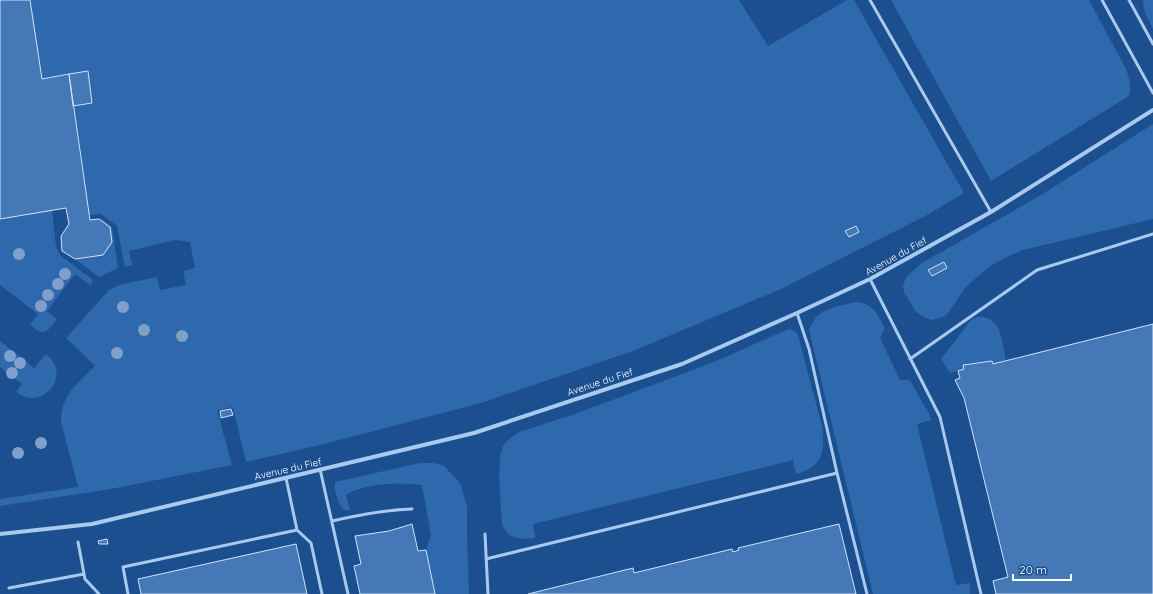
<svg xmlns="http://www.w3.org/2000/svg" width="1153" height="594" font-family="Quicksand,sans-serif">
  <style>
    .green { fill: #2e69ad }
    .building { fill: #4478b7; stroke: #cfe3fa }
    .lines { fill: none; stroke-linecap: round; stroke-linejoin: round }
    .service { stroke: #a9c9ee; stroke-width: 3 }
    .minor { stroke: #a9c9ee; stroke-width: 4 }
    .tree { fill: #7ea0ca }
    .labels { text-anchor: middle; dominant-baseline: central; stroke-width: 4; stroke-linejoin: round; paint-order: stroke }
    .street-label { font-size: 10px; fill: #fff; stroke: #1b4f8f }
  </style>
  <rect width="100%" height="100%" fill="#1b4f8f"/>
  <!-- green -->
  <path class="green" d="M30,0h709l29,46 79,-46h7l110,193 -37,22 -146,74 -148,62 -152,52 -157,41 -78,18 -13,-55 -16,3 15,55 -121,24 -111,17v-7l78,-12 -17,-65c0,-28 16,-38 34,-56l-29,-28 43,-48 10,-5 38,-8 3,13 26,-5 -3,-14 12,-3 -5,-26 -15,-2 -46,11 3,14 -7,2 -8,-41 -16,-12 -12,1 -20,-140 -27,4z
    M891,0h198l37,69c3,9 6,17 3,27l-138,85z
    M1143,0h10v29c-5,-10 -10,-18 -10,-29z
    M1153,124v95l-130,31 -12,5 -18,9 -18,15 -10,9 -17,25 -3,3 -12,4 -7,-2 -10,-6 -12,-20 -1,-6 3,-9 16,-14 119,-68z
    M52,210l4,37 4,8 33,25 -3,5 -15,-11 -28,37 10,8c-11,14 -12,18 -27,6l8,-11 -38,-29v-66z
    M99,219h3l10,8 6,41 -19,9 -24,-18 28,-4 7,-28z
    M857,302c17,2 20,12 28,26l-5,10 20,42h10l19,34 2,6 -14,4 39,161 14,-2v11h-97l-64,-264c2,-5 5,-10 8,-14 9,-8 28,-12 40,-14z
    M977,317c25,-2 25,25 29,44l-13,3 -1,-3 -28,3v5l-14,4 -9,-14 30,-39z
    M790,329l6,3 2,3 24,91c3,24 2,41 -26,48l-3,-14 -260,64 2,14c-15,2 -27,1 -33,-14 -1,-19 -6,-62 1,-78 4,-6 10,-10 16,-14l56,-18 139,-52 72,-32z
    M0,341l34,27 12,-14c27,20 -3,59 -30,38l6,-8 -22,-17z
    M420,463h12l11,2 17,18 7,23v30l2,58h-34l-9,-44 5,-15 -9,-50c-22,-2 -56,-3 -76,10l4,15h-6c-6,-6 -10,-19 -9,-28z"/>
  <!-- building -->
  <path class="building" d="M0,0h30l12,79 27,-5 21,146 9,-1 11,8 2,15 -9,13 -28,4 -13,-8 -1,-15 8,-12 -3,-16 -66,11z
    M88,71l4,32 -19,3 -4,-32z
    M856,226l3,6 -10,5 -4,-6z
    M944,262l3,6 -15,8 -4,-6z
    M1153,324v270h-157l-3,-13 15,-4 -44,-179 -9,-18 5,-2 -2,-7 6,-2 -1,-4 29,-4 1,3z
    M231,409l2,6 -12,3 -1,-7z
    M412,524l6,27 8,-1 9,44h-75l-6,-28 7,-2 -6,-28 34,-5z
    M839,524l17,70h-328l105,-26 1,5 98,-24 1,3 6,-2 -1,-2z
    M107,539l1,5h-9l-1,-3z
    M296,544l11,50h-166l-3,-15z"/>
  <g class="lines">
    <!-- service -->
    <path class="service" d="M870,0l121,212
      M1102,0l51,93
      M1129,0l24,44
      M870,279l70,138 41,177
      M797,313l12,36 28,124
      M910,359l127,-89 116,-36
      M320,469l28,125
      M332,521c26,-6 52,-11 80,-12
      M297,530l14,13 11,51
      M485,534l3,60
      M78,542l7,37 14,15
      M486,559l351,-86 30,121
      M9,588l75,-14
      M128,594l-5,-27 174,-37 -11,-52"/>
    <!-- minor -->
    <path class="minor" d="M0,534l92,-10 382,-91 208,-69 115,-51 73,-34 121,-67 162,-102"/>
  </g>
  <!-- trees -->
  <g class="tree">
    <circle cx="19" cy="254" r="6"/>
    <circle cx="65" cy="274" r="6"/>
    <circle cx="58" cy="284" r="6"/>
    <circle cx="48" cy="295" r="6"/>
    <circle cx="41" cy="306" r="6"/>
    <circle cx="123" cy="307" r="6"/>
    <circle cx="144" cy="330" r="6"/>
    <circle cx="182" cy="336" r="6"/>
    <circle cx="117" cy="353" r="6"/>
    <circle cx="10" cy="356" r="6"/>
    <circle cx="20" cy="363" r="6"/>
    <circle cx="12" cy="373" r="6"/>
    <circle cx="41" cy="443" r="6"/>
    <circle cx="18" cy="453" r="6"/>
  </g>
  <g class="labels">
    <!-- street labels -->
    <g class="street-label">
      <text transform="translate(896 256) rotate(-29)">Avenue du Fief</text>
      <text transform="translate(600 382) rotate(-18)">Avenue du Fief</text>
      <text transform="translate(288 469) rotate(-13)">Avenue du Fief</text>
    </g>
  </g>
  <!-- scale -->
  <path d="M1013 574v6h58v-6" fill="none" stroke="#ffffff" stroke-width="2"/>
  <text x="1019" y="574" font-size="12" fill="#ffffff" stroke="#1b4f8f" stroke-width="3" paint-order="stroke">20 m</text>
</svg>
